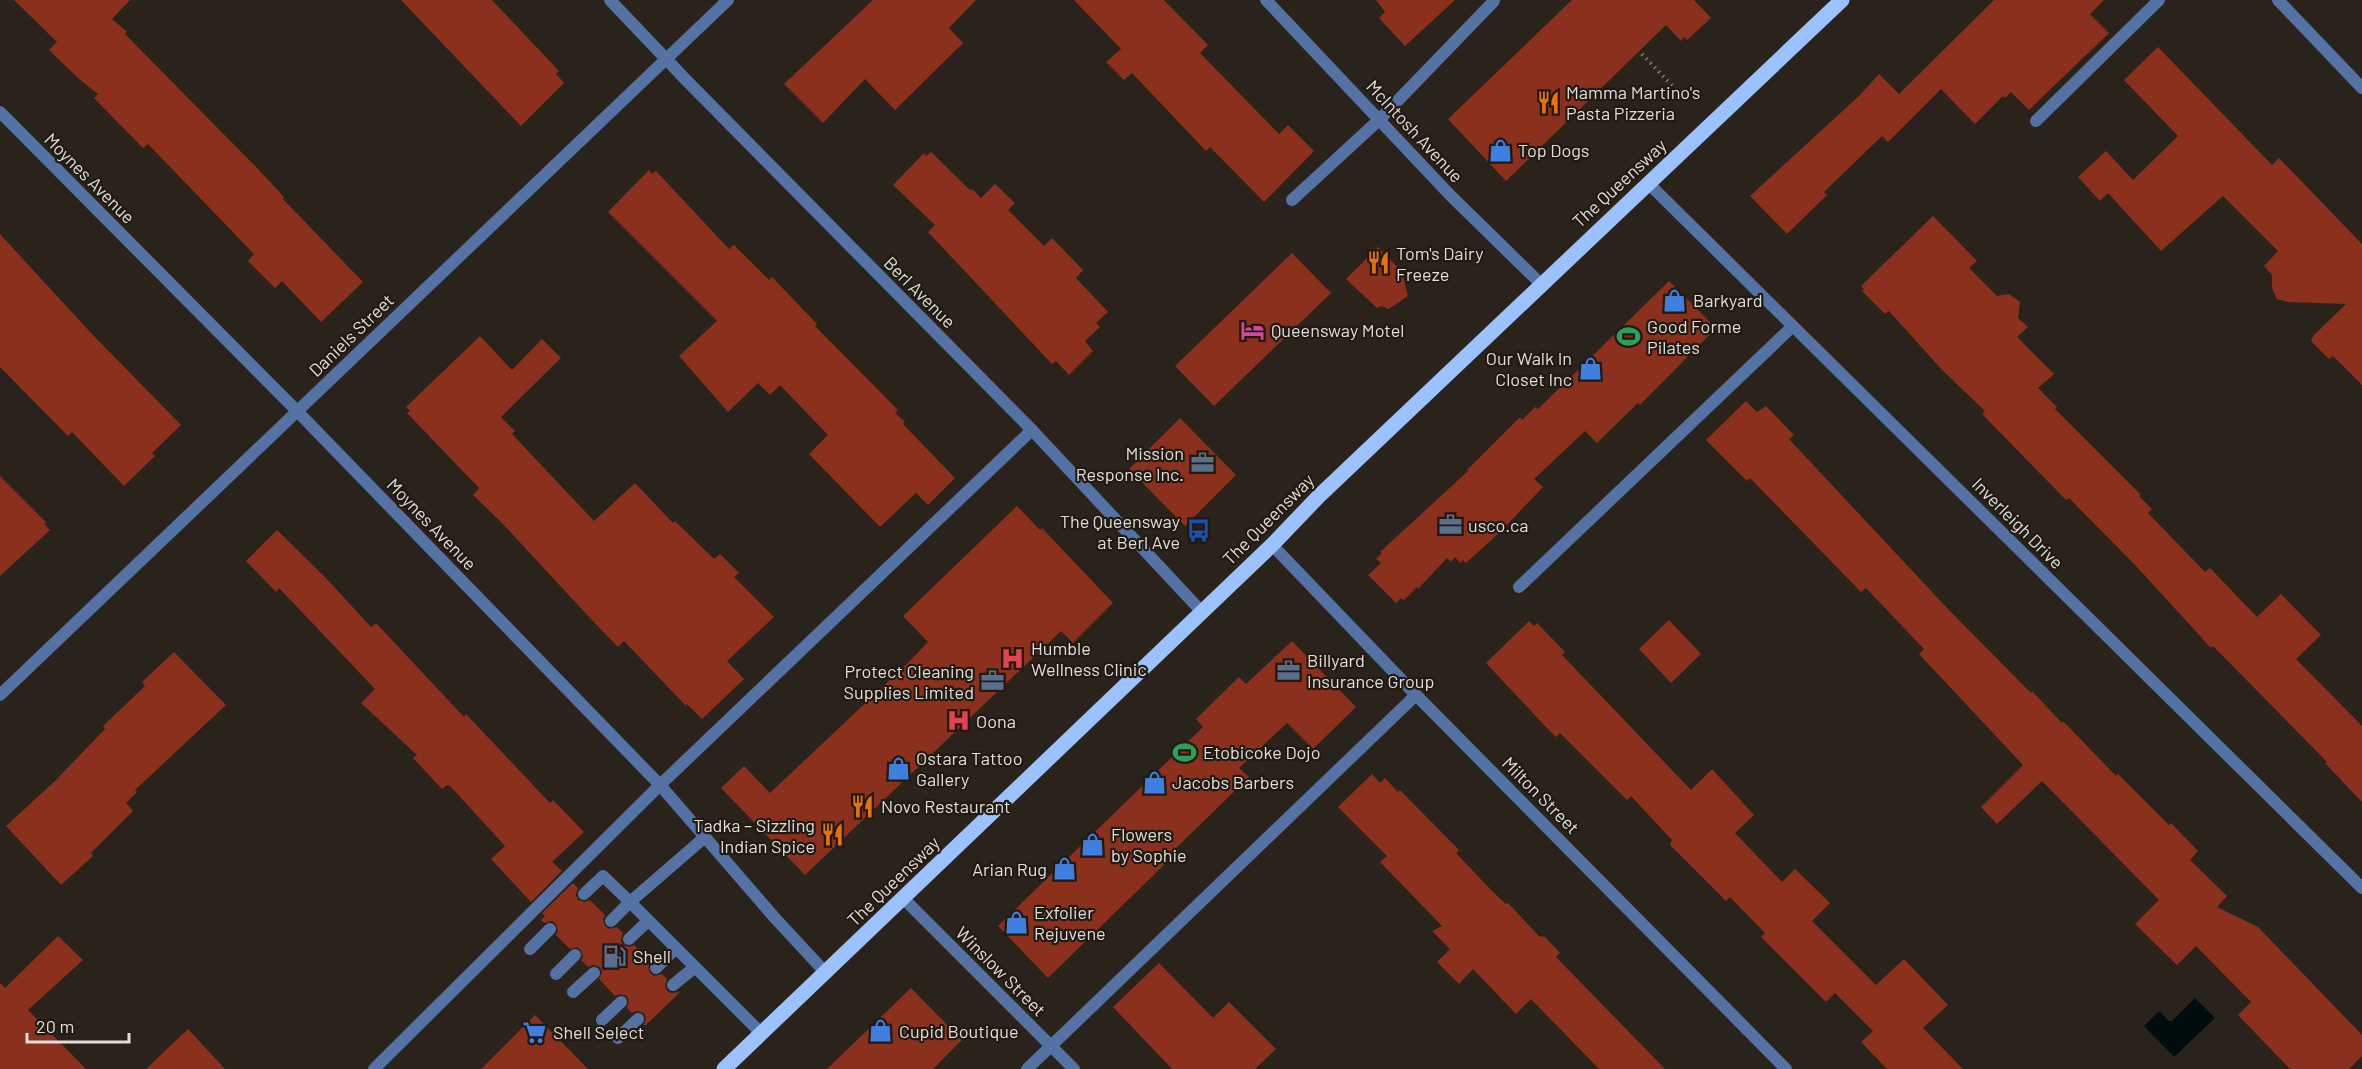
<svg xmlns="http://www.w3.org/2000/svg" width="2362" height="1069" font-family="Barlow,sans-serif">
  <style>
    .water { fill: #000d0e }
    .building { fill: #8a301c }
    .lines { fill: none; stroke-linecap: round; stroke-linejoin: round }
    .path { stroke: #827c75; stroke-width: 4; stroke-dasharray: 1.5 4.5; stroke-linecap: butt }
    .lane { stroke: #5472a3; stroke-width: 12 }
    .street { stroke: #5472a3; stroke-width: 12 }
    .primary { stroke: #9cc2fe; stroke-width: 15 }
    .labels { text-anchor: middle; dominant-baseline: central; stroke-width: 4.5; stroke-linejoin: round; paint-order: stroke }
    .poi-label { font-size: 18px; fill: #e2ddd8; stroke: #201a12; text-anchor: start }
    .street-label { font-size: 18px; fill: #e2ddd8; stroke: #201a12 }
  </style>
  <rect width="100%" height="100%" fill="#2a231b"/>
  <!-- water -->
  <path class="water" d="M2195,998l20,20 -41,39 -30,-31 15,-15 10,10h3z"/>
  <!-- building -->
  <path class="building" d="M14,0h116l-18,19 15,13 -2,2 133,135 26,28 -1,2 80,83 -42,40 -39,-41 -7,7 -27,-27 6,-7 -106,-110 -5,4 -49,-50 4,-4 -19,-15 -30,-29 8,-8z
    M401,0h91l67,71 -3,3 8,9 -43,43z
    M873,0h103l-27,28 14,15 -68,67 -30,-31 -42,44 -39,-39z
    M1074,0h90l44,45 -8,8 79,81 9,-9 26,26 -50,51 -54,-55 -4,4 -74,-78 -8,7 -18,-18 15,-13z
    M1376,0h79l-50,46 -26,-28 6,-6z
    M1572,0h122l17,18 -24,22 -3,-3 -3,4 -15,-16 -160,156 -58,-62z
    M1994,0h110l-14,14 19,19 -80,77 -18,-18 -6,6 -2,-2 -28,28 -34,-35 -53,53 -6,-6 -58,56 3,3 -40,39 -37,-38 110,-101 19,-21 20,20z
    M2158,47l114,118 7,-7 83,86v141l-29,-29 -4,3 -18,-18 2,-5 33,-32 -58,-2 -11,-3 -5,-11v-13l-8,-9 14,-15 -55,-55 -62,55 -53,-58 -8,8 -22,-24 28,-26 27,29 45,-44 -54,-56z
    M931,152l39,38 2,-1 9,9 14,-14 20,19 -7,7 36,36 8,-8 31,32 -7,8 32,34 -12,11 4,4 -15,14 8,10 -24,24 -13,-14 -4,3 -124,-132 7,-7 -42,-40 31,-32 2,3z
    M649,170l3,4 4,-3 73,78 5,-4 35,35 3,-3 45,47 -2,2 83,84 -3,3 10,9 -2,2 52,54 -27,27 -12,-12 -36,34 -71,-73 19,-19 -48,-50 -10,10 -12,-12 -30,29 -49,-56 38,-35 -109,-109z
    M1933,216l44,45 -8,7 28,28 12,-2 11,8 -2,16 10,9 -11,10 37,37 -16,14 19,19 -2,2 86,86 -2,1 13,13 -4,4 57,59 5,-4 47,49 24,-23 40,41 -25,24 66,67v76l-37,-39 2,-1 -114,-116 -2,2 -75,-82 -67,-68 -3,2 -84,-86 3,-3 -43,-41 -53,-59 -4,3 -23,-23 2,-2 -3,-3z
    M0,234l90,98 91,93 -29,28 3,3 -31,30 -52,-54 -4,4 -68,-69z
    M1378,247l24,25 6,24 -19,13 -8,-3 -4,2 -31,-29z
    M1292,253l39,40 -117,113 -39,-40z
    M1669,281l47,47 -76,77 -2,-2 -41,40 -12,-12 -51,48 9,8 -43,45 -34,31 -3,-3 -3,3 -5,-6 -4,5 -4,-4 -29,31 -1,-2 -13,13 -3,-2 -5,5 -28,-28 13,-12 -5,-4 6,-6 -2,-1 88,-81 -1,-1 53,-53 2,3 13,-13 3,2z
    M480,336l32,34 30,-31 19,19 -60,59 14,14 -3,3 82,87 41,-38 38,40 2,-2 39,38 6,-5 19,19 -5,4 40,40 -47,44 17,18 -42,40 -15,-15 -1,2 -62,-65 -6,6 -28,-29 -88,-95 -29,-28 6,-7 -72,-75 3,-2 -4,-4z
    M1746,401l11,11 9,-6 28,29 -5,4 159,170 83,84 1,-2 30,32 1,-2 53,55 2,-2 51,51 2,-2 27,28 -8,9 37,36 -10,11 41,20 104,108v21l-13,13h-59l-52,-54 13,-13 -55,-56 -19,19 -42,-41 24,-24 -117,-119 -45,43 -16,-17 42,-42 -104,-111 5,-5 -58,-61 -5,4 -111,-114 -3,3 -41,-41z
    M1180,418l56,57 -51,51 -56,-57z
    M0,476l46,46 -2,2 6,6 -50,46z
    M1017,506l23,24 2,-2 71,75 -40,40 -12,-12 -256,244 -84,-87 23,-22 26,27 139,-131 19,-20 -25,-26z
    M277,530l48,47 46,50 5,-4 88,94 2,-3 84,89 3,-3 31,32 -32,30 10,9 -31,31 -40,-43 14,-13 -55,-60 -3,-1 -5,4 -29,-31 4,-3 -56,-52 14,-14 -96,-101 -3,4 -30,-31z
    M1669,620l32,34 -30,29 -32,-34z
    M1529,621l5,5 3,-3 28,29 -3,3 129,135 21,-21 42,46 -19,18 47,49 13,-13 35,34 -18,18 64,64 28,-26 44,46 -25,23 40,41h-76l-26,-27 12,-11 -38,-38 -9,9 -65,-65 4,-4 -35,-36 -4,4 -56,-56 2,-5 -41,-44 -4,4 -67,-67 -4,4 -12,-12 -58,-62z
    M1292,641l64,66 -43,42 -26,-26 -48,45 10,9 -80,78 2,3 -123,120 -50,-52 205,-199 -7,-8 43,-42 7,7z
    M174,652l52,53 -91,85 2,2 -11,11 7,8 -42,42 2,3 -32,29 -55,-59 50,-46 49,-51 -2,-3 42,-40 -3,-4z
    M1372,774l8,9 5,-5 13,14 2,-2 59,60 -3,3 36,38 14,13 2,-1 31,33 6,1 15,16 -4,4 109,112h-66l-68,-70 -15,15 -43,-45 -14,15 -22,-22 13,-13 -18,-18 10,-5 -62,-64 7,-6 -49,-49z
    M573,883l5,5 -2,7 2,5 7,2 5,-2 15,15 -2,4 2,7 4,3 8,-2 6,6 -2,7 2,5 7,2 4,-2 17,17 -3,4 2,7 4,3 8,-2 5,5 -2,7 2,5 4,2 9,-1 -35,34 -1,-1 2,-7 -2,-5 -7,-2 -5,2 -5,-5 2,-7 -2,-5 -7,-2 -5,2 -16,-17 3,-7 -2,-5 -7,-2 -5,2 -7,-7 2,-3 -2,-7 -4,-3 -7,2 -14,-14 2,-4 -2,-7 -4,-3 -8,2 -3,-3 4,-4 -3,-3z
    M58,936l25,24 -55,50 58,59h-86v-86l5,5z
    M1159,963l54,55 16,-16 47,47 -21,20h-83l-59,-62z
    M911,988l51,52 -29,29h-106z
    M535,1015l53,54h-107z
    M188,1029l37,40h-79z"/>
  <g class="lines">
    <!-- path -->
    <path class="path" d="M1642,54l35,37"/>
    <!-- lane -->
    <path class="lane" d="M2036,121l123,-121
      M1292,200l88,-81 114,-118
      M1519,587l274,-261
      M705,837l-75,65 131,131
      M584,894l19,-18 27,26 -19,19
      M629,939l19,-18
      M530,949l20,-20
      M656,968l20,-20
      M556,974l19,-19
      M673,985l22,-18
      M573,992l21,-19
      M602,1020l19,-18
      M618,1038l20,-19
      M374,1069l286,-284 372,-355
      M1027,1069l389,-374"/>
    <!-- street -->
    <path class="street" d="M610,0l77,81 345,349 170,182
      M1266,0l184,195 91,89
      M2278,0l84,88
      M0,112l297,299 363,374 114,132 51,55
      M1648,183l714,705
      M1272,545l144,150 370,374
      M0,695l728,-695
      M903,898l171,171"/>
    <!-- primary -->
    <path class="primary" d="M724,1069l548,-524 47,-49 523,-496"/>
  </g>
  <!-- icons -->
  <defs>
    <symbol id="restaurant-bare" viewBox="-9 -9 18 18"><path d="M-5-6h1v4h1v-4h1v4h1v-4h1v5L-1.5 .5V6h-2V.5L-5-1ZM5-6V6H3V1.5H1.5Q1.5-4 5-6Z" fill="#e8710a" stroke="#201a12" stroke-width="2.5" paint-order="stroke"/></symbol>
    <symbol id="shop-bare" viewBox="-9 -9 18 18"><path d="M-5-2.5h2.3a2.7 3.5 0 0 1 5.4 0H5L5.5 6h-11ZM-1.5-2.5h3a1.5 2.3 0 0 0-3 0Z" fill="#3f7fe0" stroke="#201a12" stroke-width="2.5" paint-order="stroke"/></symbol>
    <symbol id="hotel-bare" viewBox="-9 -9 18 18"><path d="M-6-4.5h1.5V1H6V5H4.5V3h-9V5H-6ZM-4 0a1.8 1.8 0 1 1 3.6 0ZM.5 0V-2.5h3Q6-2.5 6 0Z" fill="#d1479c" stroke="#201a12" stroke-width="2.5" paint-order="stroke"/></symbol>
    <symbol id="stadium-bare" viewBox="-9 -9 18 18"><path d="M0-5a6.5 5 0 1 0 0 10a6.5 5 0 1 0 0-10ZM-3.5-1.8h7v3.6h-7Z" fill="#2e9e5b" stroke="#201a12" stroke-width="2.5" paint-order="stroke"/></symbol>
    <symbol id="office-bare" viewBox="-9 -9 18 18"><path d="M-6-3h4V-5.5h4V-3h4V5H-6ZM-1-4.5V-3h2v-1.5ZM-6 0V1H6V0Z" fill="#5c6f8a" stroke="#201a12" stroke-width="2.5" paint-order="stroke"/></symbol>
    <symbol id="bus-bare" viewBox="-9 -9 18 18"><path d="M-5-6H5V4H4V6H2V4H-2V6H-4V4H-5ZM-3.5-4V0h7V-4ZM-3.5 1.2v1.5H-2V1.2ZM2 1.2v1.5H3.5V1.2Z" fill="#1a4fb4" stroke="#201a12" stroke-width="2.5" paint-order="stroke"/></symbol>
    <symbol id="hospital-bare" viewBox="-9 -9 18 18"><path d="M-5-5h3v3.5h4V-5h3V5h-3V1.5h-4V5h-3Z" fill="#e0444e" stroke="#201a12" stroke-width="2.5" paint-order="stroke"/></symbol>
    <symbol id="fuel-bare" viewBox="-9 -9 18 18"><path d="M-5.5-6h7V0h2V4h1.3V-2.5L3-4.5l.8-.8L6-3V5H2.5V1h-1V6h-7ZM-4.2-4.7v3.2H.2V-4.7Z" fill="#5c6f8a" stroke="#201a12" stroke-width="2.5" paint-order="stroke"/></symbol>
    <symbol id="supermarket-bare" viewBox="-9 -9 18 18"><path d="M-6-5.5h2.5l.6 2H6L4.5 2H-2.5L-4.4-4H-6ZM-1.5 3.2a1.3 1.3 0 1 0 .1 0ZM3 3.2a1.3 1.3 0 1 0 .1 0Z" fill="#3f7fe0" stroke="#201a12" stroke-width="2.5" paint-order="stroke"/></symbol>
  </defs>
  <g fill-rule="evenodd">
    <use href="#restaurant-bare" x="1532" y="86" width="33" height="33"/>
    <use href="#shop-bare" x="1484" y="134" width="33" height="33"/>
    <use href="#restaurant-bare" x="1362" y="246" width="33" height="33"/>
    <use href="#shop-bare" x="1658" y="284" width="33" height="33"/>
    <use href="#hotel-bare" x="1236" y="314" width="33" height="33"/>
    <use href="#stadium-bare" x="1612" y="320" width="33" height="33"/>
    <use href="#shop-bare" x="1574" y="352" width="33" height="33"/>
    <use href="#office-bare" x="1186" y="446" width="33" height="33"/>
    <use href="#office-bare" x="1434" y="508" width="33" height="33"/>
    <use href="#bus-bare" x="1182" y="514" width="33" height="33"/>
    <use href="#hospital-bare" x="996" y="642" width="33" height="33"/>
    <use href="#office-bare" x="1272" y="654" width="33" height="33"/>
    <use href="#office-bare" x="976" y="664" width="33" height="33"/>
    <use href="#hospital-bare" x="942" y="704" width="33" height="33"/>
    <use href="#stadium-bare" x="1168" y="736" width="33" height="33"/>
    <use href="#shop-bare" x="882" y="752" width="33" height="33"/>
    <use href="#shop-bare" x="1138" y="766" width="33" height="33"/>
    <use href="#restaurant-bare" x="846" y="790" width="33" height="33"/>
    <use href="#restaurant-bare" x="816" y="818" width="33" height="33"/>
    <use href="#shop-bare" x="1076" y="828" width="33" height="33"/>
    <use href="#shop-bare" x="1048" y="852" width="33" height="33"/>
    <use href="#shop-bare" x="1000" y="906" width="33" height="33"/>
    <use href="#fuel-bare" x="598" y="940" width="33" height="33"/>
    <use href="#shop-bare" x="864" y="1014" width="33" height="33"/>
    <use href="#supermarket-bare" x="518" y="1016" width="33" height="33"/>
  </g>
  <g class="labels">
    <!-- poi labels -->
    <g class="poi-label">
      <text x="1566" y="92">Mamma Martino's<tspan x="1566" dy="21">Pasta Pizzeria</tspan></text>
      <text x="1518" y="150">Top Dogs</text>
      <text x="1396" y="253">Tom's Dairy<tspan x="1396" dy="21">Freeze</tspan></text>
      <text x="1693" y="300">Barkyard</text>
      <text x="1647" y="326">Good Forme<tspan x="1647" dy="21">Pilates</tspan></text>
      <text x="1271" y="330">Queensway Motel</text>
      <text x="1572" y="358" text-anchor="end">Our Walk In<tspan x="1572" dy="21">Closet Inc</tspan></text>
      <text x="1184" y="453" text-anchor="end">Mission<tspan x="1184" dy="21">Response Inc.</tspan></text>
      <text x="1180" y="521" text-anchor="end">The Queensway<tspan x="1180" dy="21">at Berl Ave</tspan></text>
      <text x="1468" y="525">usco.ca</text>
      <text x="1031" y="648">Humble<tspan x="1031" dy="21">Wellness Clinic</tspan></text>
      <text x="1307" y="660">Billyard<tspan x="1307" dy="21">Insurance Group</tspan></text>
      <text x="974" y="671" text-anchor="end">Protect Cleaning<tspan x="974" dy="21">Supplies Limited</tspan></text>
      <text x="976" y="721">Oona</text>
      <text x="1203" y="752">Etobicoke Dojo</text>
      <text x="916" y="758">Ostara Tattoo<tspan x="916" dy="21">Gallery</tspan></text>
      <text x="1172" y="782">Jacobs Barbers</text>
      <text x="881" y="806">Novo Restaurant</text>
      <text x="815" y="825" text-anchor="end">Tadka – Sizzling<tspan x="815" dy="21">Indian Spice</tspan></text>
      <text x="1111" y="834">Flowers<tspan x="1111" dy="21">by Sophie</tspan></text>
      <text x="1047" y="869" text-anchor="end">Arian Rug</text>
      <text x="1034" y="912">Exfolier<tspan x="1034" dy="21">Rejuvene</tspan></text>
      <text x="633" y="956">Shell</text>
      <text x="899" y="1031">Cupid Boutique</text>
      <text x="553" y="1032">Shell Select</text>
    </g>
    <!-- street labels -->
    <g class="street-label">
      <text transform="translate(1415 131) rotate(47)">McIntosh Avenue</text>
      <text transform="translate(90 178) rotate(45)">Moynes Avenue</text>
      <text transform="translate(1619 183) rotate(-43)">The Queensway</text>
      <text transform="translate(920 292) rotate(45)">Berl Avenue</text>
      <text transform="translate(351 335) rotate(-44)">Daniels Street</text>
      <text transform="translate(1268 519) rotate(-45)">The Queensway</text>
      <text transform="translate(2018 523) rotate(45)">Inverleigh Drive</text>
      <text transform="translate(432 524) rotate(46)">Moynes Avenue</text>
      <text transform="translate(1541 795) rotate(45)">Milton Street</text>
      <text transform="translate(893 881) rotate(-44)">The Queensway</text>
      <text transform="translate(1001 971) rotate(45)">Winslow Street</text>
    </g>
  </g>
  <!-- scale -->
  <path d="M27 1033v9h102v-9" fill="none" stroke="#e2ddd8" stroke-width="3"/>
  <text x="36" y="1033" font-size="18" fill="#e2ddd8" stroke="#201a12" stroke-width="4.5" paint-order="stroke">20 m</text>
</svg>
